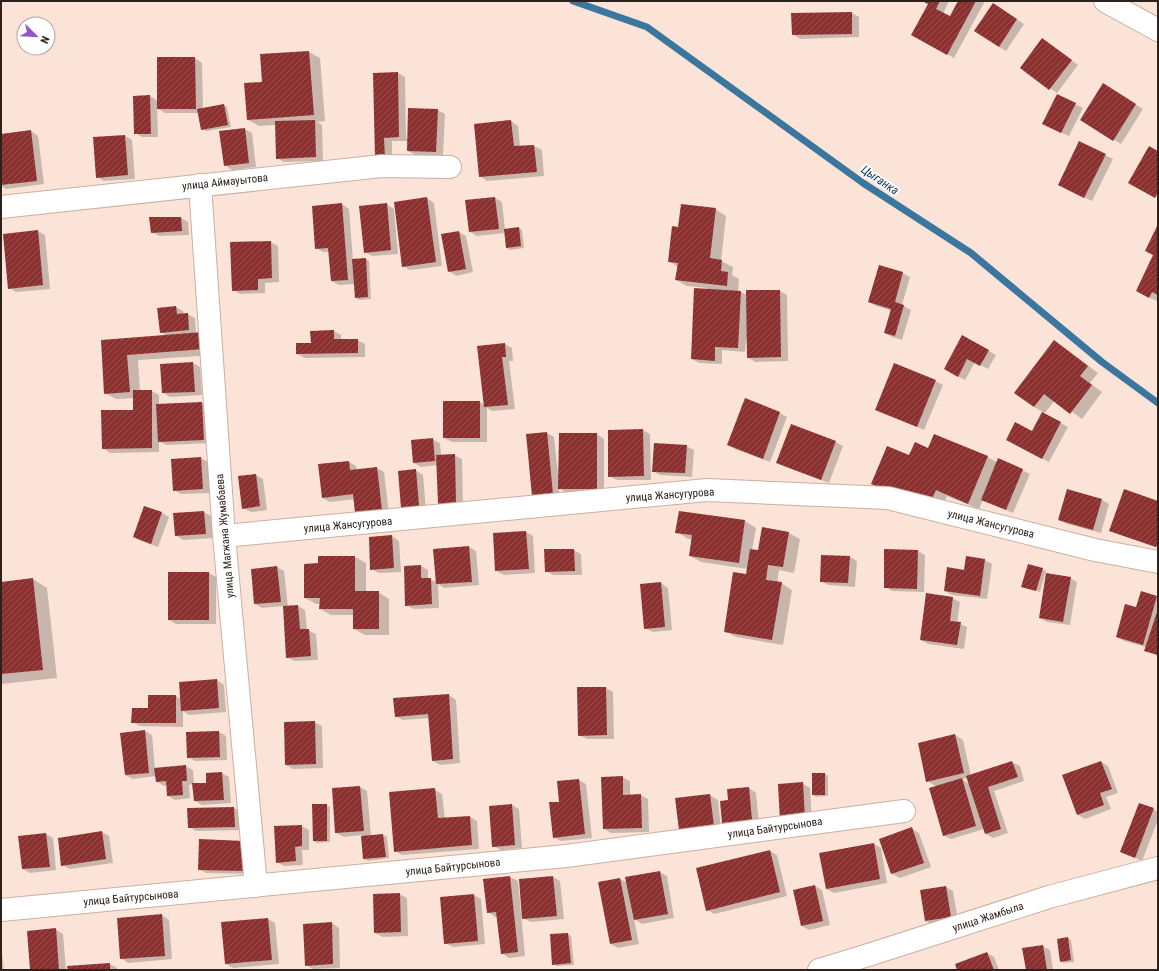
<svg xmlns="http://www.w3.org/2000/svg" width="1159" height="971" font-family="'Roboto Condensed',sans-serif">
  <style>
    .shadow { fill: #0003; fill-rule: evenodd }
    .lines { fill: none; stroke-linecap: round; stroke-linejoin: round }
    .stream { stroke: #3b769f; stroke-width: 7 }
    .building { fill: url(#building-hatch) }
    .street-casing { stroke: #cbafa0; stroke-width: 24 }
    .street { stroke: #fff; stroke-width: 22 }
    .labels { text-anchor: middle; dominant-baseline: central; stroke-width: 4; stroke-linejoin: round; paint-order: stroke }
    .street-label { font-size: 11px; fill: #2c211b; stroke: #fff }
    .water-label { font-size: 12px; font-style: italic; fill: #0c324b; stroke: #fff }
  </style>
  <defs>
    <pattern id="building-hatch" width="6" height="6" patternUnits="userSpaceOnUse"><rect width="6" height="6" fill="#8b302f"/><path d="M-1 1l2-2M0 6l6-6M5 7l2-2" fill="none" stroke="#985352"/></pattern>
  </defs>
  <rect width="100%" height="100%" fill="#fbe4d7"/>
  <!-- shadow -->
  <path class="shadow" d="M923,1h26l-6,13 7,3 9,-16h26l-31,57 -42,-23 17,-31z
    M1001,9l23,15 -18,27 -7,-4z
    M852,13l7,4v20l-59,2 -7,-5z
    M1042,39l36,26 -21,28 -36,-26z
    M309,52l11,6 5,63 -8,1 5,3 1,36 -39,1 -7,-4 -1,-33 -17,1 -11,-6 16,-37 -3,-28z
    M158,58h37l7,5 1,46 21,-4 3,2 4,20 -25,4 -4,-2 -3,-16h-34l-8,-5 1,29h-16l-7,-4 15,-37 8,5z
    M398,73l7,4 1,61h2l30,-28 7,4 -2,42 -28,-1 -7,-4v-10h-16v21l-16,-4z
    M1110,88l33,21 -22,35 -40,-24z
    M1057,95l26,13 -14,28 -18,-8z
    M511,121l7,5 2,21 14,-1 8,4 2,26 -57,5 -7,-5z
    M244,129l8,4 4,34 -24,3 -7,-5z
    M31,131l7,5 6,48 -38,5 -5,-3v-51z
    M125,136l7,4 3,39 -31,2 -7,-4z
    M1105,155l8,4 -21,42 -26,-12z
    M427,198l7,5 8,63 -32,4 -7,-4z
    M495,198l7,4 3,28 14,-2 3,2 2,18 -14,2 -3,-2 -2,-15 -28,3 -7,-4z
    M342,204l7,5 4,51 13,-1 3,2 2,38 -12,1 -3,-2 -1,-14 -16,1 -8,-4 -2,-29h-6l-7,-4z
    M386,204l8,5 4,45 -26,2 -7,-4z
    M715,209l11,7 -5,45 12,6 -1,8 7,4 -1,13h3l6,3 33,-4 7,4 1,66 -33,1 -7,-5v-17h-2l-1,12 -23,-2v14l-23,-1 -7,-4 15,-71 -20,-2 -11,-6 2,-13 -9,-6 10,-33z
    M181,218l7,4 1,13 -30,1 -7,-4z
    M1158,226v73l-1,2 -13,-6 10,-40z
    M38,231l7,4 5,54 -34,3 -7,-4z
    M459,232l7,4 7,36 -17,4 -7,-5z
    M270,242l8,4 1,36 -14,1v10l-25,1 -7,-4z
    M879,267l24,6 7,4 -8,28 9,5 -9,30 -10,-3 -7,-4 7,-22 -16,-5 -7,-4z
    M176,307l7,4 1,3h3l8,4 1,16 19,21 -77,5 2,31h12l7,4v10l43,-2 7,4 2,36 -45,2 -7,-4v11l-49,1 -7,-5 31,-37v-13l-18,1 -11,-6 -3,-52 65,-5 -6,-4z
    M334,331l7,4v5h16l8,4v13l-60,1 -8,-4z
    M963,336l33,19 -8,14 -13,-7 -10,18 -20,-11z
    M1054,342l11,6 33,25 -8,10 12,9 -20,27 -27,-19 -11,14 24,13 -19,35 -35,-18 18,-12 11,-20 -9,-5z
    M505,344l7,4 1,13h-4l6,48 -23,2 -5,-3v34h-35l-8,-4v-36h36l5,3z
    M193,363l7,4 2,28 -32,2 -7,-4z
    M935,381l8,4 -19,45 -48,-21z
    M745,400l35,13 7,4 -17,45 -35,-13 -7,-5z
    M643,430l7,4 1,46h-34l-8,-4z
    M547,433l7,4 4,37h1l38,-40 7,5v54h-38l-7,-5 1,10 -20,2z
    M432,439l8,4 1,12h13l8,4 1,48h-17l-7,-4 -1,-38 -17,2 -7,-4z
    M836,442l7,4 -14,37 -45,-17 -7,-4z
    M686,446l8,4 -2,27 -32,-2 -7,-4z
    M910,456l77,1 10,5 25,8 8,4 -17,39 -30,-13 -4,9 -32,-13 -7,17z
    M201,458l7,4 2,31 -29,1 -7,-4z
    M349,462l7,4 1,4 20,-2 7,4 5,42 -34,-15 -25,3 -7,-4z
    M415,470l8,5 3,35 -17,2 -7,-4z
    M256,475l7,4 4,31 -16,2 -8,-4 -4,-31z
    M1102,500l7,4 -8,29 -34,-9 -8,-4z
    M1158,502v46l-40,-14 -8,-4z
    M144,507l18,6 7,4 -11,30 -17,-6 -7,-4z
    M204,512l7,4 2,22 -30,2 -8,-5z
    M745,521l11,7 -4,23 7,1 30,-19 11,6 -6,34 -15,-3 -2,13h4l11,7 -9,55 -47,-8 -11,-6 22,-56 1,-6 -47,-7 -11,-6 2,-17h-4l-11,-7z
    M526,532l7,4 2,37 -31,2 -8,-4z
    M392,536l7,5 2,31 -22,1 -8,-4z
    M469,547l7,4 3,34 -35,3 -6,-4 1,24 -25,1 -8,-4 15,-39 7,4v9l9,3z
    M574,550l7,4 1,21h-29l-7,-4z
    M918,551l7,4 -1,37 -32,-1 -7,-4z
    M355,557l11,6v29h12l11,7v36h-24l-11,-6v-14h-23l-11,-6v-5h-4l-11,-6 14,-34z
    M850,557l7,4 -2,26 -27,-2 -7,-4z
    M985,560l7,4 -5,35 -35,-4 -7,-4 20,-20z
    M277,567l7,4 4,36 10,-1 7,4 2,20 9,4 2,26 -24,1 -7,-4 -3,-51 -22,2 -7,-4z
    M1042,569l4,2 -6,21 -14,-4z
    M209,573l7,4v47h-40l-7,-4z
    M1070,578l7,4 -7,43 -23,-3 -7,-4z
    M33,579l14,9 10,90 -56,6v-101z
    M661,583l7,5 4,42 -19,2 -8,-4z
    M1141,592l17,6v58l-13,-6 1,-3 -22,-6 -7,-4 20,-29z
    M952,598l8,4 -3,21 10,4 -3,22 -36,-5 -7,-4z
    M217,680l7,5 2,27 -37,3 -6,-4v16l-43,-1 -8,-4 17,-13v-13h27l5,3z
    M606,688l7,4 1,47h-27l-8,-4z
    M449,695l7,5 4,63 -20,2 -7,-4 -3,-43 -27,2 -8,-4z
    M314,722l8,4 1,42 -30,1 -7,-4z
    M145,731l7,4 3,34 30,-3 8,4 1,14h13l15,-11 7,4 2,26 -29,2 -7,-4 -2,-17 -4,1 1,13 -15,2 -7,-4 -1,-11 -3,1 -8,-5v-5l-23,3 -8,-4z
    M219,732l7,4 1,24 -32,1 -7,-4 -1,-24z
    M955,735l8,5 8,36 41,-14 8,4 4,15 -30,10 14,42 -15,5 -7,-4 -2,-5 -33,10 -8,-4 -6,-48 -10,-6zM967,778l2,6 -7,-5z
    M1101,762l7,4 10,27 -12,4 5,12 -26,10 -7,-4z
    M825,774l3,2v20l-12,1 -3,-2z
    M622,777l8,4v14h10l8,4 1,33 -38,1 -7,-4z
    M579,780l7,4 6,54 -31,3 -8,-4 7,-35 -2,-20z
    M802,783l8,5 2,34 -23,2z
    M360,787l7,4 4,45 12,-1 4,2 2,21 -21,3 -4,-2 -2,-24 -18,2 -8,-4z
    M749,788l7,5 3,31 -29,2 -7,-4 6,-21z
    M435,790l7,4 3,25 25,-2 7,4 2,28 -77,6 -7,-4z
    M710,795l8,5 3,30 -34,4 -11,-35z
    M326,805l4,2v35l-13,1 -3,-2z
    M512,805l7,4 3,39 -21,2 -8,-4z
    M234,808l7,4 1,18 -46,1 -7,-4z
    M1153,809l5,3v8l-16,41 -20,-9z
    M301,826l8,4v20h-7l1,15 -19,1 -7,-4z
    M912,829l7,4 12,34 -31,11 -8,-4z
    M102,832l7,4 4,27 -43,6 -8,-4z
    M46,834l7,4 3,32 -26,3 -7,-4z
    M874,844l7,4 6,35 -53,10 -8,-4z
    M251,846l-1,28 -44,-1 -7,-4z
    M770,851l7,4 10,41 -73,18 -7,-4z
    M659,872l8,4 7,42 -32,6 -8,-5 5,25 -21,4 -7,-4 9,-65 8,4z
    M510,877l8,4 7,75 -16,2 -7,-5 -4,-37 -3,1 -7,-5 -4,-32z
    M553,877l7,4 4,38 -33,3 -8,-4z
    M815,886l7,4 8,35 -21,5 -7,-4z
    M946,887l7,4 5,30 -25,4 -7,-4z
    M399,894l8,4 1,38 -25,1 -8,-4z
    M474,895l7,4 4,45 -32,3 -8,-4z
    M162,915l7,5 3,39 -44,4 -7,-5z
    M268,919l7,4 4,41 -46,4 -7,-4 -4,-41z
    M332,923l7,5 1,40 -27,1 -7,-4z
    M55,929l8,5 3,36h-35z
    M568,934l3,2 3,29 -17,1 -4,-2 -2,-29z
    M1068,938l3,2 3,22 -10,1 -3,-2z
    M1,945l3,25h-3z
    M1042,946l8,4 3,19h5l2,1h-33z
    M987,953l7,4 5,13h-41z
    M110,964l7,4v2h-48z"/>
  <g class="lines">
    <!-- stream -->
    <path class="stream" d="M573,1l74,26 216,156 108,70 131,109 56,41"/>
  </g>
  <!-- building -->
  <path class="building" d="M922,1h18l-4,8 14,7 8,-15h18l-29,54 -36,-20 17,-31z
    M993,3l24,16 -18,28 -25,-16z
    M852,12v22l-60,1 -1,-22z
    M1042,38l30,22 -23,30 -29,-22z
    M309,51l5,64 -67,5 -3,-37 18,-1 -2,-28z
    M157,57h38l1,52h-39z
    M398,72l1,65 -15,1 1,20h-10l-2,-85z
    M1103,83l33,21 -23,37 -33,-21z
    M1057,94l19,9 -15,30 -19,-9z
    M150,95l1,39h-17l-1,-38z
    M224,104l4,21 -27,5 -4,-21z
    M408,108l30,1 -2,43 -29,-1z
    M315,120l1,37 -40,2 -1,-38z
    M511,120l3,26 20,-1 3,27 -58,5 -5,-53z
    M245,128l4,35 -25,3 -5,-35z
    M31,130l6,51 -36,4v-51z
    M125,135l3,40 -32,3 -3,-41z
    M1079,141l27,13 -22,44 -26,-13z
    M1149,146l9,5v42l-3,5 -27,-15z
    M427,197l9,65 -34,5 -8,-65z
    M495,197l4,32 -30,3 -4,-32z
    M342,203l6,77 -17,1 -3,-33 -13,1 -3,-43z
    M387,203l4,47 -27,3 -5,-47z
    M681,204l35,4 -6,50 12,2 -1,11 7,1 -1,14 -52,-6 3,-17 -10,-1 4,-36 6,1z
    M149,217h32l1,14 -31,2z
    M1158,224v71l-6,-3 -3,6 -13,-7 17,-36 -8,-4z
    M519,227l2,19 -15,2 -2,-19z
    M38,230l5,55 -35,4 -5,-55z
    M459,231l7,38 -18,3 -7,-38z
    M271,241l1,37 -14,1v11l-26,1 -2,-49z
    M366,258l2,39 -13,1 -3,-39z
    M879,265l24,7 -8,30 9,3 -9,31 -11,-3 7,-24 -23,-7z
    M694,288l47,3 -3,57 -23,-1v14l-24,-2z
    M746,290h34l1,67 -34,1z
    M176,306l1,8 11,-1 1,17 -29,3 -3,-25z
    M334,330v9h24v14l-62,1v-11h15l-1,-12z
    M203,332l1,17 -77,6 3,37 -26,2 -3,-54z
    M962,335l27,15 -9,16 -13,-7 -9,18 -14,-8z
    M1054,340l34,26 -8,10 12,9 -22,29 -26,-20 -10,13 -20,-14z
    M505,343l1,14h-4l6,48 -24,2 -7,-61z
    M193,362l2,30 -33,1 -2,-29z
    M894,363l42,17 -19,47 -42,-17z
    M133,390h19v58l-50,1 -1,-39h32z
    M745,398l35,14 -17,47 -36,-14z
    M443,401h37v37h-37z
    M202,402l2,38 -46,2 -2,-38z
    M1042,412l19,10 -19,37 -36,-19 9,-18 17,9z
    M791,424l45,17 -15,39 -45,-17z
    M643,429l1,47 -36,1v-47z
    M547,432l6,62 -21,2 -6,-62z
    M559,433h38v56h-39z
    M934,434l54,22 -20,48 -32,-14 -8,18 -57,-24 16,-38 22,9 6,-13 13,6z
    M433,438l2,23 -22,2 -2,-23z
    M654,443l33,2 -2,28 -33,-1z
    M455,454l1,49 -18,1 -2,-49z
    M201,457l2,32 -30,2 -2,-32z
    M998,458l25,11 -17,41 -25,-10z
    M349,461l1,9 27,-3 5,43 -27,3 -2,-19 -31,4 -4,-34z
    M416,469l3,37 -18,2 -3,-37z
    M256,474l4,32 -18,3 -4,-33z
    M1067,489l35,10 -9,31 -35,-10z
    M1124,489l34,12v41l-2,5 -47,-16z
    M144,506l18,6 -11,32 -18,-7z
    M204,511l2,23 -31,2 -2,-23z
    M679,511l66,9 -6,43 -50,-7 3,-21 -17,-2z
    M762,527l27,5 -6,35 -15,-2 -2,15 16,2 -10,58 -48,-8 9,-60 13,2 4,-25 8,1z
    M526,531l3,38 -34,2 -2,-38z
    M392,535l2,33 -24,2 -1,-33z
    M469,546l3,36 -36,2 -3,-35z
    M544,549h30l1,22 -30,1z
    M884,549l34,1 -1,39 -33,-1z
    M821,555l29,1 -2,27 -28,-1z
    M318,556h37v35h24v38h-26v-20h-34l1,-11h-16v-34l14,-1z
    M966,556l19,3 -5,37 -36,-5 3,-24 17,3z
    M1028,564l15,4 -7,23 -15,-4z
    M421,565v13h10l1,26 -27,2 -1,-40z
    M277,566l4,36 -27,2 -3,-35z
    M168,572h41v48h-41z
    M1046,573l25,4 -8,45 -24,-4z
    M33,578l10,92 -42,4v-92z
    M661,582l4,45 -21,2 -4,-45z
    M1141,591l16,5 -14,49 -27,-8 9,-33 11,3z
    M926,593l27,4 -3,24 11,1 -4,23 -37,-5z
    M298,605l2,24h9l2,27 -25,2 -3,-52z
    M1158,609v46l-14,-4z
    M217,679l2,29 -38,3 -2,-29z
    M577,687h29l1,48 -29,1z
    M449,694l4,65 -21,2 -4,-47 -33,3 -2,-19z
    M148,695h28v28h-45l1,-15h16z
    M315,721l1,43 -31,1 -1,-43z
    M145,730l4,43 -24,2 -5,-42z
    M219,731l1,26 -33,1 -1,-26z
    M955,734l9,39 -38,9 -8,-39z
    M1012,761l6,16 -30,10 13,42 -16,5 -19,-58z
    M1101,761l11,28 -12,4 4,12 -27,10 -15,-40z
    M186,765l1,16h-5l1,14 -16,1 -1,-15 -10,1 -2,-14z
    M222,772l2,28 -30,1 -2,-18h14v-10z
    M812,773h13v22h-13z
    M623,776v19l18,-1 1,34 -39,1 -2,-52z
    M962,778l14,48 -33,10 -14,-48z
    M579,779l6,55 -32,4 -4,-36h10l-2,-21z
    M803,782l2,37 -25,2 -2,-37z
    M360,786l4,45 -29,2 -3,-45z
    M749,787l3,33 -30,3 -2,-22 8,-1 -1,-11z
    M435,788l3,30 32,-2 2,29 -78,7 -5,-60z
    M710,794l4,32 -35,4 -4,-32z
    M1139,803l15,5 -19,50 -15,-6z
    M312,804h15v37h-14z
    M512,804l3,41 -23,2 -3,-41z
    M234,807l1,20 -47,1 -1,-20z
    M302,825v21l-7,1 1,14 -20,2 -2,-37z
    M912,827l12,36 -33,11 -12,-35z
    M102,831l4,28 -45,7 -3,-28z
    M46,833l4,34 -28,2 -4,-33z
    M383,834l3,23 -23,2 -2,-23z
    M199,839l45,2 -1,30 -45,-1z
    M874,843l6,36 -54,10 -7,-36z
    M770,850l10,42 -74,19 -10,-43z
    M660,871l8,43 -34,6 -9,-43z
    M510,876l8,76 -17,2 -5,-42 -9,1 -4,-34z
    M553,876l4,40 -35,3 -3,-40z
    M620,878l12,62 -22,4 -12,-62z
    M815,885l8,36 -22,5 -8,-36z
    M946,886l5,31 -26,4 -5,-31z
    M400,893l1,39 -27,1 -1,-39z
    M474,894l4,47 -34,3 -4,-47z
    M162,914l3,42 -45,3 -3,-41z
    M268,918l4,42 -47,4 -4,-42z
    M332,922l1,42 -28,2 -2,-42z
    M56,928l3,42h-29l-3,-39z
    M568,933l3,30 -19,2 -2,-31z
    M1068,937l3,23 -11,2 -3,-23z
    M1043,945l4,25h-21l-4,-22z
    M987,952l7,18h-37l-2,-6z
    M110,963v7h-42l-1,-4z"/>
  <g class="lines">
    <defs>
      <path id="street" d="M1105,1l53,29
        M200,185l24,351 32,350
        M1,207l381,-41 68,1
        M224,536l483,-46 181,8 207,52 63,12
        M1,910l565,-54 338,-45
        M819,970l43,-13 187,-60 109,-29"/>
    </defs>
    <!-- street casing -->
    <use href="#street" class="street-casing"/>
    <!-- street -->
    <use href="#street" class="street"/>
  </g>
  <g class="labels">
    <!-- street labels -->
    <g class="street-label">
      <text transform="translate(225 182) rotate(-6)">улица Аймауытова</text>
      <text transform="translate(670 495) rotate(-4)">улица Жансугурова</text>
      <text transform="translate(991 524) rotate(14)">улица Жансугурова</text>
      <text transform="translate(348 525) rotate(-5)">улица Жансугурова</text>
      <text transform="translate(225 536) rotate(-95)">улица Магжана Жумабаева</text>
      <text transform="translate(775 828) rotate(-8)">улица Байтурсынова</text>
      <text transform="translate(453 867) rotate(-6)">улица Байтурсынова</text>
      <text transform="translate(131 898) rotate(-5)">улица Байтурсынова</text>
      <text transform="translate(988 917) rotate(-18)">улица Жамбыла</text>
    </g>
    <!-- water labels -->
    <g class="water-label">
      <text transform="translate(880 180) rotate(34)">Цыганка</text>
    </g>
  </g>
  <!-- border -->
  <rect width="1159" height="971" fill="none" stroke="#2c211b" stroke-width="4"/>
  <!-- north arrow -->
  <g transform="translate(36 36) rotate(114)"><circle r="19" fill="#ffffff" stroke="#aba6a4"/>
  <path d="M0-3L7 15L0 10L-7 15Z" fill="#9355cc"/>
  <text y="-6" font-size="11" font-weight="bold" text-anchor="middle" fill="#2c211b">N</text>
  </g>
</svg>
